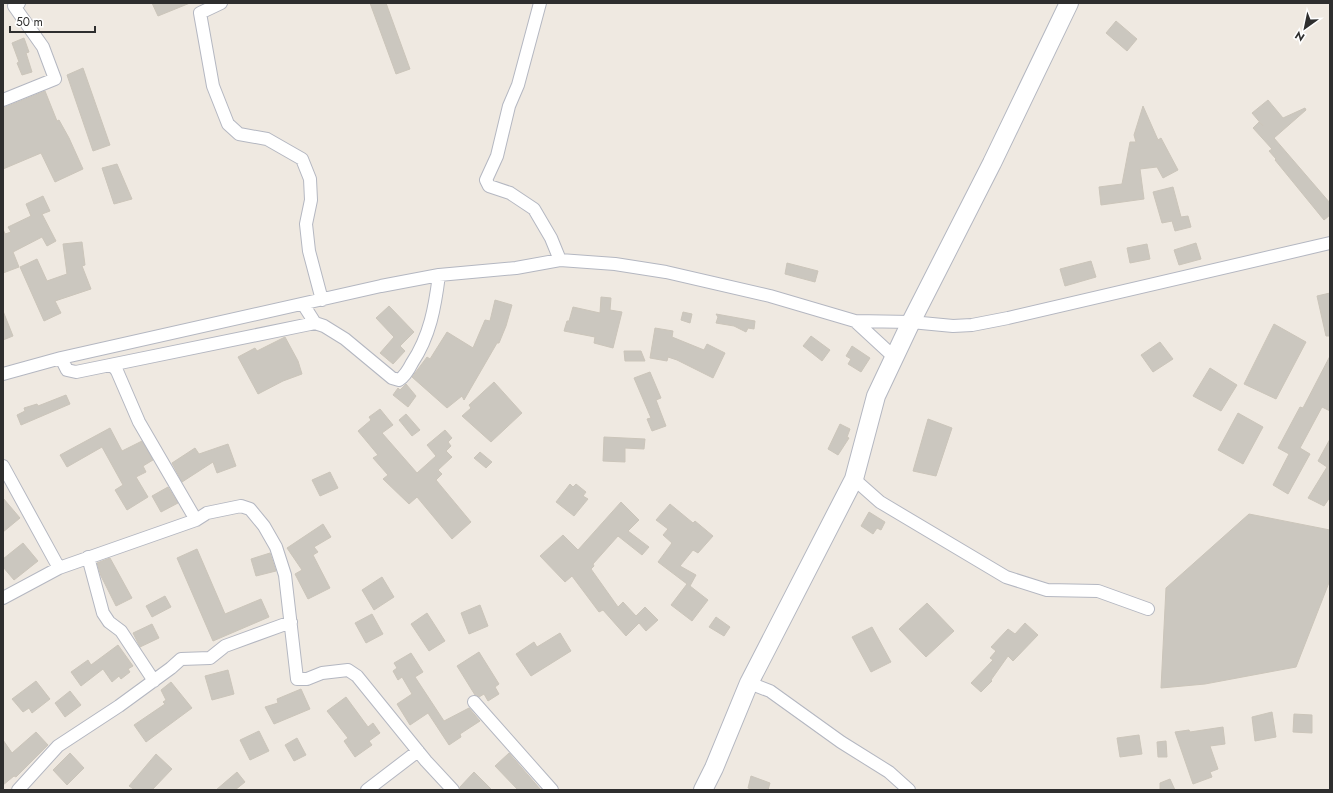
<svg xmlns="http://www.w3.org/2000/svg" width="1333" height="793" font-family="Jost,sans-serif">
  <style>
    .building { fill: #cbc7bf; stroke: #cbc5ba }
    .lines { fill: none; stroke-linecap: round; stroke-linejoin: round }
    .street-casing { stroke: #b4b7c1; stroke-width: 14 }
    .secondary-casing { stroke: #b4b7c1; stroke-width: 20 }
    .street { stroke: #fff; stroke-width: 12 }
    .secondary { stroke: #fff; stroke-width: 18 }
  </style>
  <rect width="100%" height="100%" fill="#efe9e1"/>
  <!-- building -->
  <path class="building" d="M152,3h38l-32,13z
    M370,3h16l24,66 -14,5z
    M1116,21l21,18 -10,12 -21,-18z
    M24,38l5,14 -3,1 6,19 -10,3 -5,-12 2,-1 -7,-19z
    M83,68l27,77 -17,6 -26,-76z
    M45,91l12,30 2,-1 10,18 14,31 -28,13 -14,-29 -38,16v-61z
    M1268,100l15,18 22,-10 1,2 -32,28 56,65v12l-6,5 -49,-60 1,-1 -7,-8 3,-2 -19,-21 6,-6 4,4 -11,-13z
    M1143,106l15,34 3,-2 17,32 -15,8 -6,-11 -17,2 4,30 -43,6 -2,-18 23,-3 8,-42h6l-2,-7z
    M117,164l15,35 -18,5 -12,-36z
    M1173,187l8,30 7,-1 3,11 -16,4 -3,-10 -10,2 -9,-31z
    M43,196l7,15 -8,3 14,27 -9,5 -5,-9 -29,15 6,15 -16,6v-44l2,5 6,-2 -3,-5 23,-11 -5,-12z
    M82,242l3,23 -3,1 9,23 -36,12 6,12 -17,8 -24,-54 17,-8 10,22 20,-7 -4,-30z
    M1196,243l5,16 -22,6 -5,-15z
    M1147,244l3,15 -20,4 -3,-15z
    M1091,261l5,16 -31,9 -5,-17z
    M787,263l31,8 -3,11 -30,-8z
    M1330,293v43h-4l-9,-40z
    M601,297l10,1 -1,12 12,2 -9,36 -19,-5 1,-6 -31,-6 3,-10h2l4,-14 27,6z
    M495,300l17,5 -6,21 -7,17h-2l-33,57 -2,-4 -15,12 -35,-31 15,-20 3,2 17,-27 26,16 12,-28 5,1z
    M389,306l25,26 -14,14 5,5 -12,13 -13,-11 14,-16 -18,-19z
    M3,311l10,25 -10,4z
    M683,312l9,2 -2,9 -9,-3z
    M716,314l39,7 -1,8 -6,-1 -2,4 -12,-6 -18,-3 2,-6z
    M1274,324l32,18 -30,57 -32,-15z
    M655,328l18,3 -1,6 32,13 3,-6 18,9 -12,25 -36,-18 -9,-3 -1,4 -17,-3z
    M811,336l19,14 -8,11 -19,-15z
    M285,337l13,24 4,13 -19,7 -25,13 -20,-37 17,-9 2,3z
    M1160,342l13,17 -20,13 -12,-17z
    M852,346l18,12 -9,14 -13,-8 3,-5 -5,-3z
    M624,351h17l4,10h-20z
    M1330,356v55l-8,-4 -22,41 10,6 -22,40 -15,-9 16,-31 -11,-6 22,-41 3,1z
    M1210,368l27,17 -16,26 -28,-15z
    M650,372l11,26 -5,2 10,26 -14,5 -5,-12 4,-1 -17,-40z
    M494,382l28,31 -31,29 -29,-26 9,-8 -2,-3z
    M406,384l10,12 -8,11 -15,-12 5,-7 2,2z
    M66,395l4,9 -49,21 -4,-10 8,-4 -1,-3 13,-4 1,2z
    M380,409l13,16 -11,8 35,40 19,-17 -9,-11 18,-15 7,8 -4,4 3,4 -5,5 6,6 -14,13 4,4 -6,6 35,42 -19,17 -35,-42 -8,7 -26,-25 5,-4 -15,-17 5,-3 -20,-24 13,-11 -2,-3z
    M1238,413l25,14 -20,37 -25,-14z
    M406,414l14,16 -8,6 -13,-16z
    M928,419l24,9 -16,48 -23,-5z
    M840,424l10,5 -3,8 2,1 -11,17 -10,-6z
    M110,428l12,23 20,-10 11,19 -10,6 3,6 -10,5 12,20 -21,13 -12,-20 8,-5 -21,-38 -35,20 -7,-12z
    M604,437l41,2 -1,10 -19,-1v14l-22,-1z
    M1330,439v58l-6,9 -16,-8 19,-31 -9,-6z
    M228,444l8,22 -19,7 -4,-11 -31,20 -10,-19 23,-15 4,6z
    M480,452l12,10 -6,6 -12,-10z
    M330,472l8,16 -18,8 -8,-16z
    M570,484l3,3 3,-3 10,8 -3,4 5,3 -14,17 -18,-14z
    M168,487l10,16 -17,9 -9,-16z
    M3,498l17,20 -17,14z
    M621,502l18,18 -11,11 21,16 -7,8 -24,-19 -25,28 1,2 -3,3 27,38 5,-5 13,14 9,-9 13,13 -12,11 -7,-8 -13,13 -23,-26 -4,2 -27,-36 -7,6 -25,-26 23,-21 15,15z
    M670,504l23,19 2,-2 18,15 -15,17 -5,-3 -13,16 16,9 -6,11 18,14 -16,21 -21,-16 16,-21 -29,-22 14,-19 -9,-8 5,-6 -12,-9z
    M869,512l16,10 -4,8 -4,-2 -4,6 -12,-8z
    M1249,514l81,16v50l-34,87 -91,17 -44,4 5,-100z
    M323,524l8,13 -17,10 4,5 -5,3 17,33 -22,11 -13,-25 7,-4 -15,-22z
    M23,543l15,18 -24,19 -11,-13v-8z
    M197,549l28,65 36,-15 8,18 -56,24 -36,-83z
    M270,553l6,18 -20,5 -5,-17z
    M110,558l22,40 -16,8 -15,-30 -4,-13z
    M382,577l12,20 -20,13 -12,-20z
    M165,596l6,11 -19,10 -6,-11z
    M927,603l27,28 -28,26 -27,-28z
    M480,605l8,21 -19,8 -8,-21z
    M427,613l18,28 -16,10 -18,-27z
    M372,614l11,20 -17,9 -11,-20z
    M716,617l14,10 -6,9 -15,-9z
    M1025,623l13,12 -25,26 -5,-5 -17,24 1,1 -11,11 -10,-9 22,-23 -3,-2 6,-7 -5,-4 17,-18 7,5z
    M152,624l7,14 -19,9 -7,-14z
    M872,627l19,35 -20,10 -19,-35z
    M560,633l11,18 -40,25 -15,-22 18,-12 3,5z
    M118,645l15,21 -5,3 2,3 -9,7 -2,-3 -7,6 -9,-13 -22,17 -10,-14 17,-12 3,5z
    M479,652l20,32 -4,3 4,7 -11,7 -4,-7 -5,3 -4,-2 -18,-29z
    M411,653l12,19 -8,5 29,44 25,-13 11,13 -20,13 1,3 -12,8 -21,-32 -18,12 -13,-21 15,-10 -10,-17 -4,3 -5,-9 4,-3 -3,-5z
    M228,670l6,24 -22,6 -7,-24z
    M36,681l14,18 -18,14 -3,-5 -6,4 -11,-13z
    M171,682l21,26 -46,34 -12,-17 31,-21 -2,-2 3,-2 -5,-10z
    M301,689l9,20 -36,15 -9,-17 13,-4 -1,-4z
    M70,691l11,14 -16,12 -10,-14z
    M346,697l22,30 5,-4 7,10 -11,8 3,4 -17,12 -11,-16 4,-3 -21,-27z
    M1272,712l4,25 -21,4 -3,-24z
    M1294,714l18,1v18l-19,-1z
    M1223,727l2,17 -15,2 8,23 -8,3 2,5 -19,7 -18,-52 14,-2 1,2z
    M259,731l10,20 -19,9 -10,-20z
    M36,732l12,13 -32,32 -2,-1 -11,9v-45l9,13z
    M1139,735l3,19 -22,3 -3,-19z
    M297,738l9,17 -12,6 -9,-16z
    M1166,741l1,16h-9l-1,-15z
    M70,753l14,15 -17,17 -14,-15z
    M509,753l19,22 13,15h-23l-23,-24z
    M156,754l16,15 -20,21h-17l-6,-4z
    M237,772l8,10 -10,8h-19z
    M474,772l18,18h-32v-3z
    M751,776l19,7 -2,7h-13l-7,-2z
    M1170,779l5,11h-15v-7z"/>
  <g class="lines">
    <defs>
      <path id="street" d="M221,3l-21,10 13,73 15,38 11,10 28,5 35,20 8,20 1,21 -5,24 3,27 13,49
        M540,3l-22,82 -9,21 -12,50 -11,24 3,6 21,7 24,16 17,29 9,22
        M3,100l52,-21 -12,-32 -29,-41 5,-3
        M303,304l12,19 9,3 21,13 47,39 7,2c6,-4 10,-11 13,-17 18,-27 23,-56 27,-88
        M855,321l39,36
        M61,358l6,12 9,2 239,-49
        M112,365l5,6 22,51 57,98
        M3,374l58,-16 320,-72 58,-11 77,-7 44,-8 55,4 51,8 104,24 85,25 56,1 42,4 19,-1 36,-7 322,-75
        M3,466l56,102
        M854,479l26,23 126,75 41,13 51,1 50,18
        M88,557l15,56 6,9 12,9 33,50
        M3,598l56,-30 137,-48 11,-7 34,-7 9,3 14,17 12,21 9,28 12,104h10l15,-6 26,-3 9,6 69,85 27,29
        M749,683l21,8 71,51 48,30 20,18
        M474,702l78,88
        M18,790l40,-44 61,-40 52,-38 10,-9 29,-1 15,-12 66,-24
        M367,790l51,-39"/>
      <path id="secondary" d="M703,790l11,-22 35,-85 105,-204 22,-83 35,-74 81,-159 77,-160"/>
    </defs>
    <!-- street casing -->
    <use href="#street" class="street-casing"/>
    <!-- secondary casing -->
    <use href="#secondary" class="secondary-casing"/>
    <!-- street -->
    <use href="#street" class="street"/>
    <!-- secondary -->
    <use href="#secondary" class="secondary"/>
  </g>
  <!-- border -->
  <rect width="1333" height="793" fill="none" stroke="#2e2e2e" stroke-width="8"/>
  <!-- north arrow -->
  <g transform="translate(1305 28) rotate(213)" stroke="#ffffff" stroke-width="3" paint-order="stroke">
  <path d="M0-3L7 15L0 10L-7 15Z" fill="#2e2e2e"/>
  <text y="-6" font-size="11" font-weight="bold" text-anchor="middle" fill="#2e2e2e">N</text>
  </g>
  <!-- scale -->
  <path d="M10 26v6h85v-6" fill="none" stroke="#2e2e2e" stroke-width="2"/>
  <text x="16" y="26" font-size="12" fill="#2e2e2e" stroke="#ffffff" stroke-width="3" paint-order="stroke">50 m</text>
</svg>
